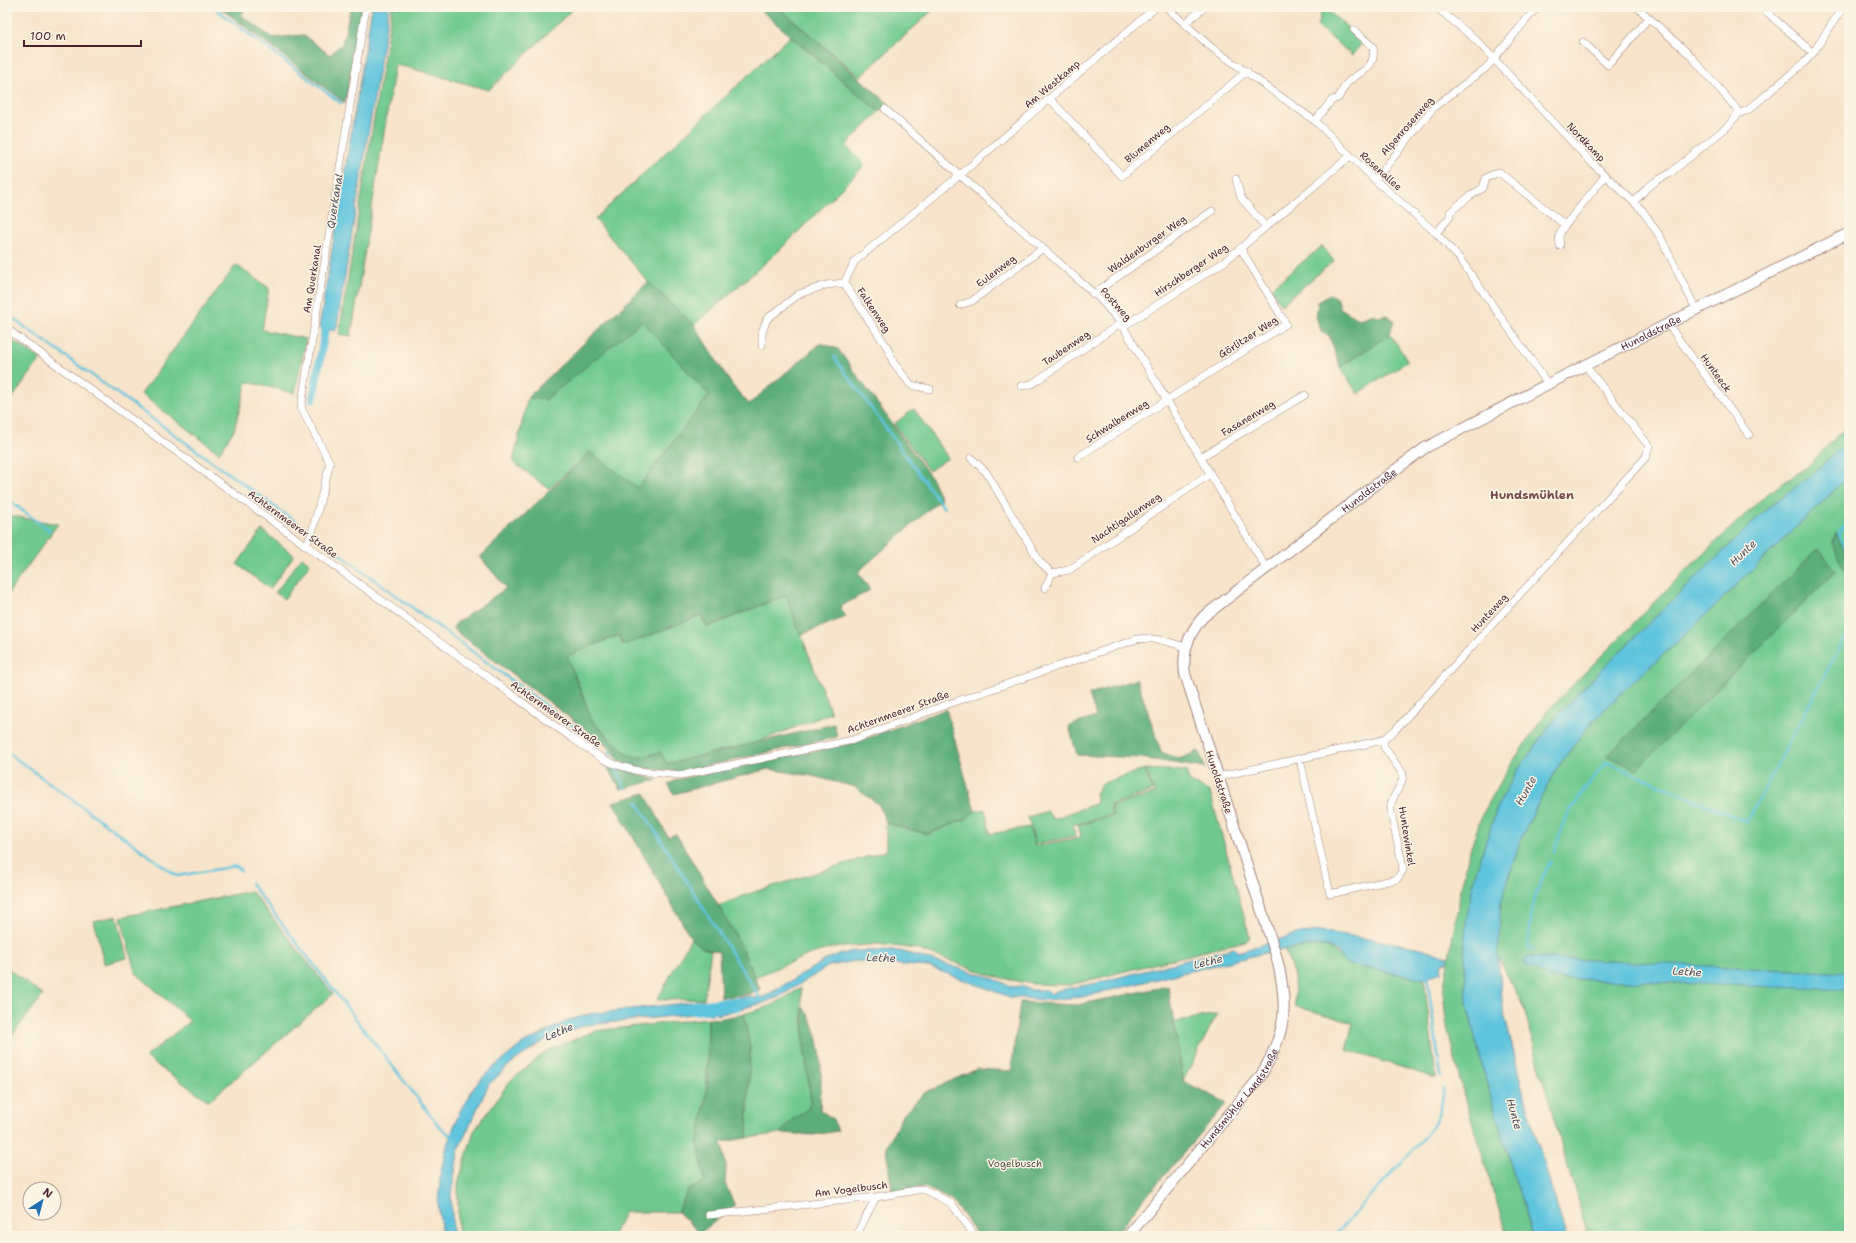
<svg xmlns="http://www.w3.org/2000/svg" width="1856" height="1243" font-family="'Shantell Sans',sans-serif">
  <style>
    .green { fill: #70c990; stroke: #5d745e }
    .forest { fill: #5cad7a; stroke: #536652 }
    .water { fill: #5fc4dd; stroke: #547284 }
    .lines { fill: none; stroke-linecap: round; stroke-linejoin: round }
    .stream { stroke: #5fc4dd; stroke-width: 2.5 }
    .canal { stroke: #5fc4dd; stroke-width: 8 }
    .river { stroke: #5fc4dd; stroke-width: 14 }
    .street-casing { stroke: #a0827b; stroke-width: 8 }
    .secondary-casing { stroke: #a0827b; stroke-width: 12 }
    .street { stroke: #fff; stroke-width: 7 }
    .secondary { stroke: #fff; stroke-width: 10 }
    .labels { text-anchor: middle; dominant-baseline: central; stroke-width: 3; stroke-linejoin: round; paint-order: stroke }
    .street-label { font-size: 10px; fill: #4a1f2b; stroke: #fcf5e5 }
    .park-label { font-size: 10px; fill: #555249; stroke: #fcf5e5 }
    .water-label { font-size: 11px; font-style: italic; fill: #505160; stroke: #fcf5e5 }
    .quarter-label { font-size: 12px; font-weight: bold; fill: #794b4d; stroke: #fcf5e5 }
  </style>
  <rect width="100%" height="100%" fill="#fcf5e5"/>
  <filter id="ink" filterUnits="userSpaceOnUse"><feTurbulence type="fractalNoise" baseFrequency=".025" numOctaves="2"/><feDisplacementMap in="SourceGraphic" scale="8" xChannelSelector="R" yChannelSelector="G"/><feConvolveMatrix kernelMatrix="1 2 1 2 8 2 1 2 1" color-interpolation-filters="sRGB"/></filter>
  <filter id="wash" filterUnits="userSpaceOnUse"><feTurbulence type="fractalNoise" baseFrequency=".012" numOctaves="4" result="noise"/><feDisplacementMap in="SourceGraphic" scale="16" xChannelSelector="R" yChannelSelector="G"/><feGaussianBlur stdDeviation="0.9" result="paint"/><feColorMatrix in="noise" values="0 0 0 0 0 0 0 0 0 0 0 0 0 0 0 0 0 1.4 0 .05"/><feComposite in="paint" operator="in"/></filter>
  <g filter="url(#wash)">
    <rect width="100%" height="100%" fill="#f7e4cb"/>
    <!-- green -->
    <path class="green" d="M392,7h183l-86,83 -83,-23 -11,-2 -44,271 -12,-2z
      M778,7h158l-76,70z
      M1323,7l41,34 -12,14 -35,-29z
      M790,36l89,76 -33,34 19,19 -83,83 -88,77 -46,-43 -53,-63z
      M1322,246l12,15 -53,44 -10,-17z
      M236,265l33,23 -7,42 44,9 -11,54 -48,-11 -13,48 -15,23 -78,-59z
      M642,320l67,75 -72,94 -47,-37 -41,37 -36,-27 15,-65 17,3z
      M1390,334l18,27 -50,33 -18,-27z
      M7,337l34,22 -34,46z
      M914,409l34,49 -19,13 -35,-47z
      M1849,424v16l-36,35 -45,33 -160,155 -51,53 -39,54 -20,35 -23,70 -11,69 3,60 18,73 47,159h-25l-43,-140 -17,-69 -4,-35 17,-98 9,-41 13,-38 27,-48 39,-57 135,-137 84,-79 40,-27z
      M1849,476v760h-261l-41,-141 -23,-87 -26,-51 3,-54 19,-63 34,-68 32,-43 40,-41 62,-56z
      M7,515l51,9 -51,71z
      M262,530l32,25 -24,34 -33,-25z
      M302,557l8,7 -26,35 -9,-6z
      M786,595l45,118 -76,30 -88,21 -7,-12 -18,5 -13,-1 -36,-34 -26,-66 52,-21 5,10 77,-30 7,12z
      M1144,769l9,22 -43,14 2,10 -39,10 2,11 -40,8 -7,-27 19,-6 6,8 44,-16 -2,-10 6,-9z
      M1145,769l41,2 3,10 21,11 40,146 -5,3 -175,44 -38,-1 -39,-8 -77,-27 -38,-5 -46,4 -21,6 -56,23 -21,-45 -16,-26 33,-13 135,-42v-28l42,11 40,-16 7,-7 10,-2 5,25 39,-7 6,19 46,-9 -3,-12 35,-9 -2,-10 44,-13z
      M251,891l82,103 -124,107 -64,-44 45,-36 -55,-49 -14,-55z
      M117,916l10,42 -23,6 -10,-43z
      M691,938l12,10 8,2 -7,49 -47,1z
      M1317,945c19,3 19,11 34,20l73,14 12,99 -90,-28 7,-27 -58,-17 -1,-30 -9,-26z
      M7,968l36,27 -36,47z
      M801,988l3,57 7,57 -3,7 -16,11 -11,13 -34,5 3,-90 -6,-34 29,-9z
      M1217,1014l-34,67 -9,-59z
      M708,1018l-1,73 -9,52 7,38 -17,9 -10,22h-53l-13,24h-154v-52l16,-53 36,-50 37,-30 47,-20z"/>
    <!-- forest -->
    <path class="forest" d="M219,7h27l-5,8 31,23 31,-3 27,20 12,-11 9,-37h12l-18,96z
      M757,7h21l111,97 -10,8z
      M648,282l46,43 38,60 17,19 72,-61 17,6 94,130 9,20 -83,73 12,18 -30,17 6,10 -46,18 -14,-40 -79,32 -6,-12 -78,31 -4,-11 -52,21 26,66 36,34 13,1 18,-5 7,12 167,-40 3,13 -158,35 -40,-4 -21,-7 -3,-9 -162,-123 2,-5 51,-36 -26,-31 110,-105 48,36 71,-93 -67,-74 -97,79 -17,-3z
      M1330,294l8,5 2,9 19,11 15,-5 5,3 7,-2 8,5 -4,14 -50,33 -11,-32 -7,-2 -6,-16 2,-15z
      M1836,533l13,27v20l-17,-37z
      M1819,548l16,24 -198,197 -30,-13z
      M1137,679l24,73 18,7 20,-8 6,17 -64,-10 -64,-3 -8,-29 27,-9 -7,-23z
      M946,709l29,102 -7,7 -41,16 -41,-11 -7,-18 -24,-18 -43,-11 -44,-7 -94,25 -6,-10 11,-5 175,-36z
      M612,766l45,14 -36,9 -13,-20z
      M645,793l23,44 8,-3 58,98 26,57 -10,5 -29,3 -2,-45 -16,-4 -12,-10 -78,-136z
      M1168,986l15,95 44,22 -91,105 -21,28h-137l-26,-35 -27,-14 -33,4 -6,-43 16,-32 22,-23 53,-24 34,2 9,-69 57,3z
      M803,1007c23,31 18,67 17,103l13,9 5,12 -25,4 -32,-2 11,-13 16,-11 3,-7 -7,-57z
      M744,1014l6,34 -3,90 -25,4 4,25 -1,17 10,22 -35,27 -22,-21 10,-22 17,-9 -7,-38 9,-52 1,-73 10,1z"/>
    <!-- water -->
    <path class="water" d="M372,7h17l-53,324 -17,-3z
      M1849,440v36l-161,156 -62,56 -40,41 -32,43 -34,68 -19,63 -3,54 5,51 22,92 41,136h-34l-47,-159 -18,-73 -3,-60 3,-29 8,-40 23,-70 20,-35 39,-54 51,-53 160,-155 44,-33z
      M1321,931l96,16c10,2 24,9 32,10v3l-7,3 -1,9 -17,7 -73,-14 -9,-5 -4,-8 -13,-6 -9,-1 -51,8 -183,44 -37,3 -35,-3 -81,-30 -74,-6 -26,5 -50,31 -16,6 -46,12v-11l4,-5 29,-3 5,2 9,-1 65,-39 24,-7h47l89,26 24,10 8,-1 10,4h14l6,4 7,-4 39,-7 137,-35 4,4 62,-19z
      M1530,957l319,16v17l-299,-12 -25,-14v-5z
      M701,1001l11,4v9l-10,-1 -116,12 -36,12 -37,25 -24,22 -30,64 -8,47 2,41h-11l-4,-34 3,-32 7,-28 12,-31 15,-25 15,-16 31,-25 48,-25 20,-6z"/>
    <g class="lines">
      <!-- stream -->
      <path class="stream" d="M213,7l128,96
        M7,314l300,216
        M834,357l110,151
        M7,499l42,31
        M1849,522l-11,11 11,21
        M319,539l279,205
        M609,751l5,4
        M7,752l170,124 59,-10 5,5
        M617,770l8,18
        M637,802l124,198
        M1554,851l11,-32 19,-29 22,-28 141,60 95,-179 7,-6
        M251,884l188,242 13,11
        M1533,949l-5,-2c3,-34 5,-56 23,-86
        M1427,976l14,101
        M1334,1236l96,-105c9,-14 13,-26 13,-42"/>
      <!-- canal -->
      <path class="canal" d="M313,399l14,-80"/>
      <!-- river -->
      <path class="river" d="M693,1008l43,-4"/>
    </g>
  </g>
  <g filter="url(#ink)">
    <g class="lines">
      <defs>
        <path id="street" d="M1166,7l45,40 104,74 60,59 61,53 24,26 88,125
          M1436,7l39,32 116,123 51,48 19,28 35,71
          M1761,7l52,46
          M1308,8v-1
          M1184,24l21,-17
          M1583,42l25,23 41,-47
          M1050,99l72,77 125,-105
          M885,109l214,189 22,25 145,245
          M1738,114l10,-4 56,-47 9,-10 30,-46
          M1315,121l17,-21 6,-2c3,-4 6,-12 10,-16 14,-12 28,-13 25,-35l-19,-17
          M1236,179l5,19 25,29
          M1375,180l59,-73 52,-39 51,-61
          M1634,202l12,-13 10,-8 13,-7 59,-48 10,-12 -2,-6 -46,-53 -53,-48
          M1436,233l14,-16v-5l20,-16 13,-8 3,-10 13,-6 66,53
          M1560,246l-1,-10 3,-7 43,-53
          M1093,294l119,-83
          M960,305l12,-4 70,-52
          M1667,323l82,112
          M1124,326l100,-64 126,-106
          M7,329l562,407 34,23 11,5 24,7 43,4 172,-35 90,-34 194,-67c17,-2 32,3 48,8
          M762,345v-13l5,-13 32,-25 27,-9 18,-2
          M1021,386l11,-2 89,-61
          M930,389l-19,-4 -18,-23 -6,-15 -43,-64 11,-22 105,-86 196,-168
          M1078,457l208,-133 -45,-75
          M1201,457l104,-62
          M971,458l15,14 54,90 12,11 17,-3 141,-96
          M305,546l6,-10 19,-73 -29,-55 65,-401
          M1045,588l7,-15
          M1300,759l30,135 67,-15 6,-9c-1,-14 -14,-56 -12,-65 2,-12 12,-18 12,-31l-19,-27 -1,-7
          M1217,777l166,-37 12,-10 251,-273 3,-11 -64,-81
          M709,1215l167,-18 47,-8 28,14 24,33
          M856,1236l20,-39"/>
        <g id="secondary">
          <path id="s1" d="M1128,1236l132,-159c27,-45 29,-72 16,-122l-91,-281c-3,-22 3,-40 18,-57l184,-141 38,-28 123,-64 301,-151"/>
        </g>
      </defs>
      <!-- street casing -->
      <use href="#street" class="street-casing"/>
      <!-- secondary casing -->
      <use href="#secondary" class="secondary-casing"/>
      <!-- street -->
      <use href="#street" class="street"/>
      <!-- secondary -->
      <use href="#secondary" class="secondary"/>
    </g>
  </g>
  <g class="labels">
    <!-- street labels -->
    <g class="street-label">
      <text transform="translate(1052 84) rotate(-40)">Am Westkamp</text>
      <text transform="translate(1407 126) rotate(-49)">Alpenrosenweg</text>
      <text transform="translate(1586 142) rotate(46)">Nordkamp</text>
      <text transform="translate(1147 143) rotate(-40)">Blumenweg</text>
      <text transform="translate(1381 171) rotate(42)">Rosenallee</text>
      <text transform="translate(1147 244) rotate(-35)">Waldenburger Weg</text>
      <text transform="translate(1191 270) rotate(-34)">Hirschberger Weg</text>
      <text transform="translate(996 271) rotate(-37)">Eulenweg</text>
      <text transform="translate(312 279) rotate(-81)">Am Querkanal</text>
      <text transform="translate(1116 304) rotate(48)">Postweg</text>
      <text transform="translate(874 310) rotate(56)">Falkenweg</text>
      <text stroke="none"><textPath href="#s1" startOffset="1224">Hunoldstraße</textPath></text>
      <text transform="translate(1248 337) rotate(-33)">Görlitzer Weg</text>
      <text transform="translate(1066 348) rotate(-34)">Taubenweg</text>
      <text transform="translate(1716 373) rotate(54)">Hunteeck</text>
      <text transform="translate(1248 418) rotate(-31)">Fasanenweg</text>
      <text transform="translate(1117 421) rotate(-32)">Schwalbenweg</text>
      <text stroke="none"><textPath href="#s1" startOffset="900">Hunoldstraße</textPath></text>
      <text transform="translate(1126 518) rotate(-34)">Nachtigallenweg</text>
      <text transform="translate(293 524) rotate(36)">Achternmeerer Straße</text>
      <text transform="translate(1489 613) rotate(-47)">Hunteweg</text>
      <text transform="translate(898 712) rotate(-20)">Achternmeerer Straße</text>
      <text transform="translate(556 714) rotate(35)">Achternmeerer Straße</text>
      <text transform="translate(1219 782) rotate(72)">Hunoldstraße</text>
      <text transform="translate(1407 836) rotate(81)">Huntewinkel</text>
      <text stroke="none"><textPath href="#s1" startOffset="177">Hundsmühler Landstraße</textPath></text>
      <text transform="translate(851 1189) rotate(-7)">Am Vogelbusch</text>
    </g>
    <!-- park labels -->
    <g class="park-label">
      <text x="1015" y="1163">Vogelbusch</text>
    </g>
    <!-- water labels -->
    <g class="water-label">
      <text transform="translate(335 201) rotate(-81)">Querkanal</text>
      <text transform="translate(1743 553) rotate(-44)">Hunte</text>
      <text transform="translate(1526 791) rotate(-61)">Hunte</text>
      <text transform="translate(881 958) rotate(2)">Lethe</text>
      <text transform="translate(1208 962) rotate(-14)">Lethe</text>
      <text transform="translate(1687 972) rotate(4)">Lethe</text>
      <text transform="translate(559 1032) rotate(-23)">Lethe</text>
      <text transform="translate(1514 1114) rotate(74)">Hunte</text>
    </g>
    <!-- quarter labels -->
    <g class="quarter-label">
      <text x="1532" y="495">Hundsmühlen</text>
    </g>
  </g>
  <!-- margin -->
  <rect width="1856" height="1243" fill="none" stroke="#fcf5e5" stroke-width="24"/>
  <!-- north arrow -->
  <g transform="translate(42 1201) rotate(36)"><circle r="19" fill="#fcf5e5" stroke="#b59f9b"/>
  <path d="M0-3L7 15L0 10L-7 15Z" fill="#1f6fb2"/>
  <text y="-6" font-size="11" font-weight="bold" text-anchor="middle" fill="#4a1f2b">N</text>
  </g>
  <!-- scale -->
  <path d="M24 40v6h117v-6" fill="none" stroke="#4a1f2b" stroke-width="2"/>
  <text x="30" y="40" font-size="12" fill="#4a1f2b" stroke="#fcf5e5" stroke-width="3" paint-order="stroke">100 m</text>
</svg>
